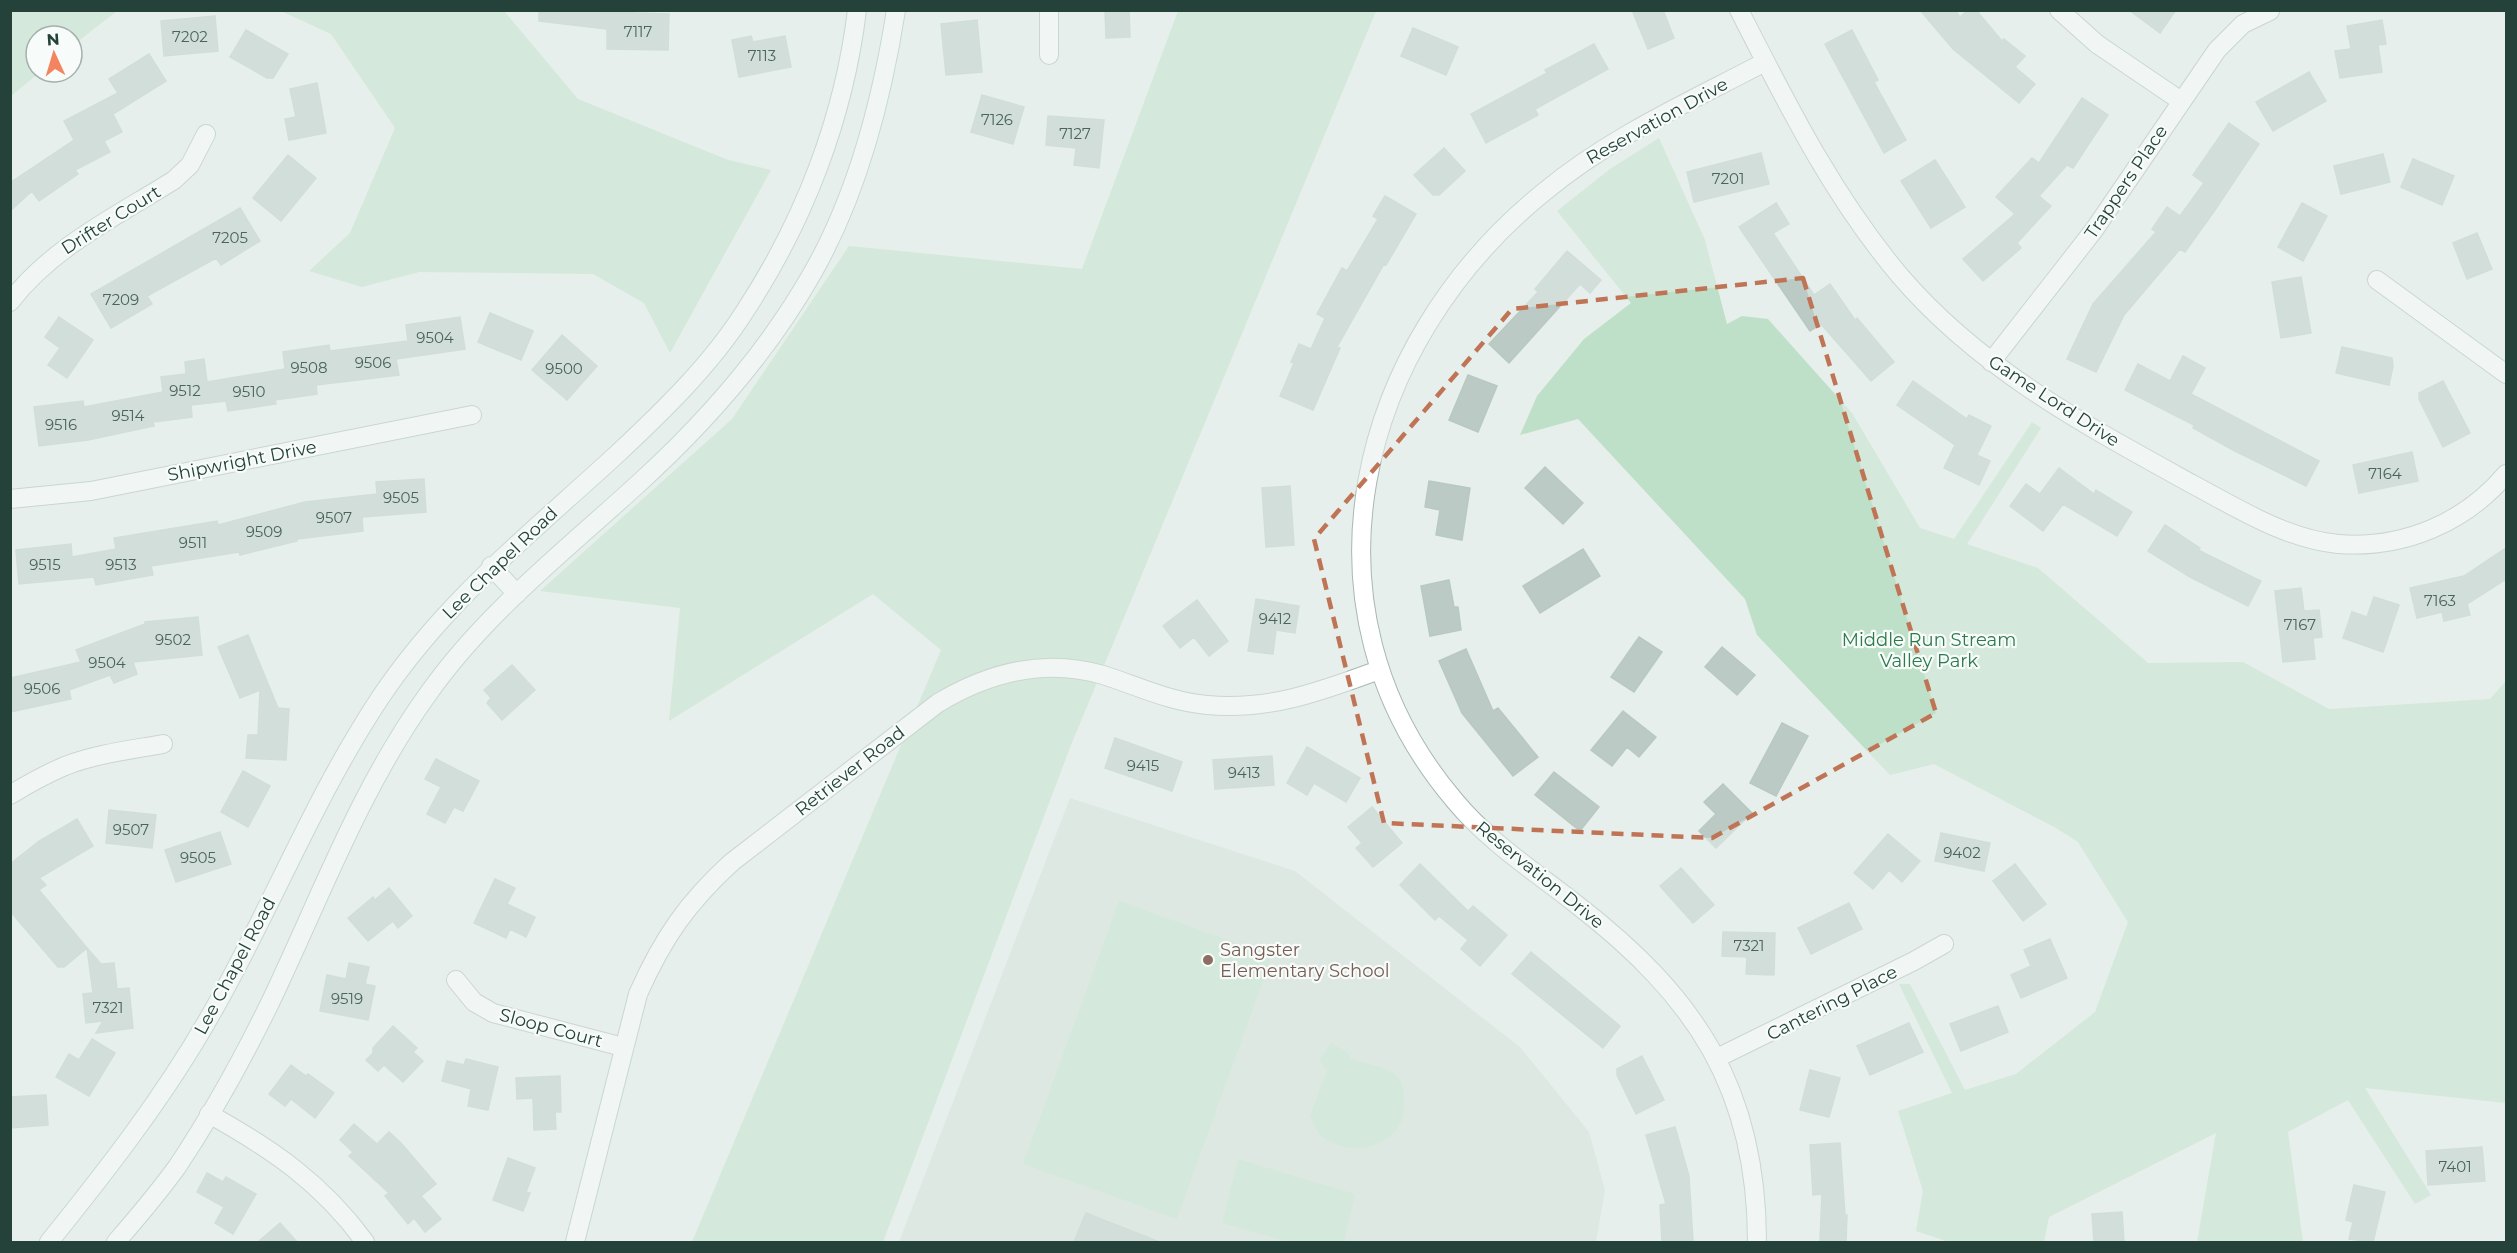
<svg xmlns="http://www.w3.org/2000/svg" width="2517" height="1253" font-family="Montserrat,sans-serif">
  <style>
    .built { fill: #d4dfda }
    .green { fill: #bfe0c8 }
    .building { fill: #bbcac4; stroke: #b8c9c2; stroke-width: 1.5 }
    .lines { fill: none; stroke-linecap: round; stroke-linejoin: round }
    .street-casing { stroke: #a8b8b2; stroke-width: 20 }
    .secondary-casing { stroke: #a4bbb3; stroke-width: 20 }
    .street { stroke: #fff; stroke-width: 18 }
    .secondary { stroke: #fff; stroke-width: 18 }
    .marked { fill: none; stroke: #c07456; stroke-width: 4.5; stroke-dasharray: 12 8; stroke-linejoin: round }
    .education-dot { fill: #8d6e63; stroke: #f7fbf9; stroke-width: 2 }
    .labels { text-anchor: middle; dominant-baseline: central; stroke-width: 4.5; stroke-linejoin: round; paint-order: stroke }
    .number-label { font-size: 15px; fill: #4a645c }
    .street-label { font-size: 18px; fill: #24423a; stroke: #f7fbf9 }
    .park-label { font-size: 18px; fill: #2d7a4b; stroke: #f7fbf9 }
    .education-label { font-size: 18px; fill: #785e54; stroke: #f7fbf9; text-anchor: start }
  </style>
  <rect width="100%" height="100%" fill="#e6efeb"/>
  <!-- built -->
  <path class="built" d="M1070,798l225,73 226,177 68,84 16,58 -9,52h-697z"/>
  <!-- green -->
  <path class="green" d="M11,10h106v1l-45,35v-10h-36v36h4l-29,24z
    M281,11h223l74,88 150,61 43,10 -101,183 -26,-50 -51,-29 -174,-2 -57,15 -53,-16 41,-38 45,-105 -64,-94z
    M1178,11h198l-305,734 -188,497h-191l249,-592 -68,-56 -204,127 11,-113 -140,-17 192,-172 117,-173 233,23z
    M1659,138l46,102 22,84 15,-8 26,3 84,94 68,115 34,11 78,-117 9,6 -74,116 71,24 110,95 95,-1 86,47 161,-10 16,-18v422l-141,-15 66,107 -16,9 -67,-104 -60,32 15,110h-106l19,-109 -167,84 -5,25h-95l-33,-11 7,-40 -25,-80 54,-18 -53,-109h11l55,106 51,-16 79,-62 33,-90 -50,-80 -22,-14 -122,-64 -44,11 -133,-140 -12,-36 -167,-180 -58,16 17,-39 47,-57 47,-36 -74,-92 53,-42z
    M1119,901l153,55 -95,263 -154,-55z
    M1331,1043l16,9 4,7c11,4 35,8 44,15 7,5 9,17 9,25 0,7 0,16 -3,23 -15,29 -55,34 -80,14 -5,-5 -8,-14 -11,-20l17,-46 -8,-9z
    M1238,1159l117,35 -11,48h-57l-65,-19z"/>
  <!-- building -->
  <path class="building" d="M539,10l130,4 -1,36 -61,-1v-20l-68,-8z
    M1105,10h24l1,27 -24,1z
    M1632,10h31l11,28 -26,11z
    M1920,10h35l5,7 8,-7h8l26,31 2,-2 21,17 -10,11 20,17 -16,19 -66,-54z
    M2129,10h47l-16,23z
    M215,16l3,35 -54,5 -3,-35z
    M977,20l5,52 -36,3 -5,-51z
    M2382,20l4,24 -8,1 4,27 -42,6 -5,-27 16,-2 -4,-23z
    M1413,28l45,19 -12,28 -45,-19z
    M246,30l42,24 -15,24h-6l-37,-21z
    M1852,30l26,50 -4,2 32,58 -22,13 -59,-109z
    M751,36l2,6 32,-6 6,31 -52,10 -7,-37z
    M1594,44l14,25 -73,40 3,6 -52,28 -15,-29 76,-41 -2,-3z
    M149,54l17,27 -53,33 9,18 -18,9 6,11 -35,18 3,4 -39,27 -7,-10 -22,20v-28l64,-43 -10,-19 54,-28 -9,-14z
    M2309,72l17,29 -53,30 -17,-29z
    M317,83l9,50 -37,7 -4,-21 11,-2 -6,-28z
    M982,95l42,12 -11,37 -42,-12z
    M2082,98l26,17 -35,53 -6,-3 -28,31 12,10 -34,37 4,5 -38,33 -20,-22 52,-45 -19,-17 36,-39 7,5z
    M1048,116l56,4 -5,48 -25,-3 2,-17 -30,-3z
    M2229,123l30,21 -44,66 -30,42 -5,-3 -56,66 -28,57 -29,-13 26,-55 63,-72 -4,-3 15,-22 13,9 24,-33 -11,-8z
    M1444,148l21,23 -26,24h-6l-19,-20z
    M1761,153l8,31 -75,18 -7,-30z
    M2383,154l7,28 -49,12 -7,-28z
    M288,155l28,23 -35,43 -28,-23z
    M2413,159l41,17 -12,29 -41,-18z
    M1935,160l30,47 -34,21 -30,-47z
    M1385,196l31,18 -30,51 -2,-1 -47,83 3,1 -27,62 -33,-14 14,-33 -3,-1 8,-18 12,5 14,-31 -8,-4 25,-46 5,3 31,-52 -5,-3z
    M1776,203l13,21 -16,9 41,62 16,-11 25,36 2,-2 37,44 -23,19 -50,-57 -11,7 -71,-104z
    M2302,203l25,13 -24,45 -25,-14z
    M240,208l20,33 -39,24 -5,-7 -69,38 5,8 -41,24 -20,-34z
    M2477,233l15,36 -25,10 -14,-36z
    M1567,251l34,29 -11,13 -10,-9 -71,79 -20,-19 49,-52 -3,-3z
    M2301,277l10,56 -30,5 -9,-56z
    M490,313l43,18 -12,29 -43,-18z
    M59,317l34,23 -26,38 -19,-13 12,-17 -15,-11z
    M460,317l5,32 -69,10 3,16 -83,10 1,9 -42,6 1,4 -48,7 -2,-10 -35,4 1,12 -39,5 1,4 -66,14 -49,6 -5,-39 49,-6 1,6 79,-15 -2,-15 25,-3 -1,-12 19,-3 3,23 78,-13 -2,-17 46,-7 1,6 78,-10 -2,-16z
    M562,335l35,31 -30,34 -35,-30z
    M2342,347l50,11 1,8 -4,19 -53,-12z
    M2183,356l22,12 -14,26 128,67 -13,25 -73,-36 -40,-22 1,-3 -69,-35 13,-26 32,17z
    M1468,375l29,11 -19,46 -29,-12z
    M1913,381l54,38 2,-4 22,11 -14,29 13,6 -11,24 -35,-17 11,-23 -58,-40z
    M2443,381l27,52 -27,14 -24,-48v-6z
    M2412,452l6,29 -59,12 -6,-28z
    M1545,467l38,36 -20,21 -38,-36z
    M2059,468l35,26 2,-4 36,22 -15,24 -54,-32 -20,27 -33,-25 16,-22 14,10z
    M424,479l2,33 -64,5 1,14 -66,8v2l-57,14 -1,-3 -88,14 2,9 -57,10 -2,-8 -75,7 -3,-34 55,-6 1,13 44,-8 -2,-11 103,-17 1,4 87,-23 72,-8 -1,-12z
    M1429,481l41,7 -8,52 -26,-5 4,-25 -15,-3z
    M1290,486l4,59 -28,2 -4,-59z
    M2165,525l35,23 -2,2 63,31 -13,25 -58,-29 -42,-26z
    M2506,548v31l-39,25 3,11 -26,6 -2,-9 -25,6 -7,-30 54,-12z
    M1583,549l17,27 -60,37 -17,-27z
    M1449,580l5,27h4l3,23 -31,6 -9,-50z
    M2301,588l3,23 15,-1 3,27 -9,1 2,21 -32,3 -8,-71z
    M2374,597l25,8 -16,47 -40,-14 9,-26 15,5z
    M1256,599l43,7 -4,27 -19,-3 -3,24 -25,-3z
    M1197,600l31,41 -19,15 -15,-19 -14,11 -17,-22z
    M198,617l4,38 -69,7 4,12 -23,9 -4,-8 -41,15 2,9 -61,13v-34l71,-16 -5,-12 69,-26v-2z
    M248,635l30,73 11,1 -3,51 -40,-2 2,-23h10l2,-45 -20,8 -22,-51z
    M1639,637l23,15 -28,40 -23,-15z
    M1722,647l33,28 -18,20 -32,-28z
    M1466,649l27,62 5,-3 40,49 -25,19 -51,-63 -23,-52z
    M512,665l23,25 -33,30 -15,-17 4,-5 -7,-8z
    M1623,711l33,26 -17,20 -12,-10 -15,19 -21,-16z
    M1782,723l26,13 -32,60 -26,-13z
    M1115,738l67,24 -10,29 -67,-23z
    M1307,747l53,31 -14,24 -32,-19 -7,12 -20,-12z
    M1272,756l2,29 -59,4 -2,-29z
    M436,759l43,22 -16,30 -9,-4 -9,16 -18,-9 14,-27 -16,-8z
    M243,771l27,15 -22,41 -27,-15z
    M1554,772l45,35 -19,24 -45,-36z
    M1723,784l29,29 -36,35 -17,-17 17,-17 -12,-12z
    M1372,807l30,36 -29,24 -17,-19 6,-5 -14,-16z
    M109,810l47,5 -4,33 -46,-5z
    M77,819l16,27 -54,32 7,7 -7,5 48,58 -23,19h-6l-48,-56v-47l29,-23z
    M220,832l11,32 -55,18 -11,-32z
    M1941,833l49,10 -6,28 -49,-10z
    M1888,834l32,27 -18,21 -13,-12 -16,19 -19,-16z
    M1420,864l48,47 5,-5 34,29 -27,31 -19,-17 7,-9 -29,-24 -4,4 -35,-35z
    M2015,864l31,40 -23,17 -30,-40z
    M1681,868l33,37 -21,18 -33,-37z
    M495,879l20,9 -8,16 28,13 -9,20 -16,-8 -4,9 -32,-15z
    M389,888l23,28 -14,12 -5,-7 -25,20 -20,-23 25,-21 2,3z
    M1849,903l13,26 -51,25 -13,-26z
    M1723,932l52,1 -1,42 -28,-1 1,-17 -25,-1z
    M2050,939l17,39 -46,20 -10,-23 20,-9 -7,-16z
    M87,948l14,16 13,-1 3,26 12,-1 4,40 -37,5 7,-12 -17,2 -3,-29 10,-1z
    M1531,952l89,74 -17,22 -91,-74z
    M349,963l20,4 -4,17 10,2 -7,34 -48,-9 7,-36 19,4z
    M1998,1006l10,26 -47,19 -11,-27z
    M1909,1023l14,29 -53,23 -13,-29z
    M393,1026l24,22 -4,4 10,9 -20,21 -19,-17 -6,6 -12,-11 7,-7v-5z
    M92,1039l23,14 -26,43 -33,-19 13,-23 10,6z
    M1642,1056l22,44 -28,14 -19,-39v-6z
    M466,1059l32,8 -10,43 -20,-4 3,-17 -29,-8 5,-20 17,4z
    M291,1065l15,11 2,-2 26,19 -19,25 -24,-19 -6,7 -16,-12z
    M1810,1070l30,8 -11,39 -29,-7z
    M560,1076l1,36h-6l1,17 -22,1 -1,-32 -16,1 -1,-21z
    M46,1095l2,30 -38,3v-31z
    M354,1124l23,20 12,-12 12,11 35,41 -15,12 20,23 -16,13 -11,-14 -6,6 -23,-28 4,-3 -40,-37 4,-4 -13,-12z
    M1675,1127l14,49 4,66h-31l-2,-37 6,-1 -20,-69z
    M1840,1143l5,72h2l-1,27h-26l2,-48 -9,1 -3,-50z
    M2482,1147l3,34 -57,4 -2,-34z
    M508,1158l27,10 -9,24 4,1 -7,18 -30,-11z
    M207,1173l16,9 3,-5 30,17 -23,40 -18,-11 9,-16 -27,-15z
    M2354,1185l31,7 -12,50 -24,-3 4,-17 -7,-2z
    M2122,1212l2,30h-30l-2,-28z
    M1086,1213l71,28v1h-83z
    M280,1223l17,19h-39z"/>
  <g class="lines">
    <defs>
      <path id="street" d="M1739,10c48,94 94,187 162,267 80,93 186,149 291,207 45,24 94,55 146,60 65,5 127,-21 168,-70
        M2059,10l38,34 84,57
        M1049,55v-45
        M2377,280l129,94
        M10,302c42,-55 107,-86 164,-122l16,-15 16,-31
        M1991,362l103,-132 123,-180 26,-26 27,-13
        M10,499l81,-8 381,-76
        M10,795c18,-11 36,-21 55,-29 31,-12 65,-16 98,-22
        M456,980l18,22 19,11 130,34
        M1717,1058l197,-97 30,-17
        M209,1114c63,35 113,69 156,128
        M575,1242l63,-248c25,-56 49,-91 94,-132l206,-159c50,-30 107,-45 165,-28 35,11 67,27 104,30 62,6 115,-14 172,-35
        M1757,1242c0,-154 -62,-246 -181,-338 -42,-33 -87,-62 -121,-103 -165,-194 -98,-458 89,-609 66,-55 145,-90 221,-130"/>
      <path id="secondary" d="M491,566l26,28
        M49,1242c58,-72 115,-145 161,-226 60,-104 103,-217 170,-318 65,-97 150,-164 235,-242 46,-43 96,-91 130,-145 59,-90 99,-193 112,-301
        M116,1242c21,-24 42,-49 61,-75 34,-51 65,-107 92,-162 50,-104 91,-217 159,-311 57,-81 138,-144 210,-210 67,-61 131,-134 175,-212 45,-79 69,-173 83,-262"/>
    </defs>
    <!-- street casing -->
    <use href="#street" class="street-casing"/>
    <!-- secondary casing -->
    <use href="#secondary" class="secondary-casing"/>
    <!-- street -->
    <use href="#street" class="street"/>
    <!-- secondary -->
    <use href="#secondary" class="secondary"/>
  </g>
  <!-- marked area -->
  <path d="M0 0H2517V1253H0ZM1803,278l133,435 -224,125 -328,-15 -70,-284 198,-230z" fill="#e6efeb" fill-opacity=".55" fill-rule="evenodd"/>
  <path class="marked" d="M1803,278l133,435 -224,125 -328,-15 -70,-284 198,-230z"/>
  <!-- markers -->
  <circle class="education-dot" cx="1208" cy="960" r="6"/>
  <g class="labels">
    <!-- number labels -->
    <g class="number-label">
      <text x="638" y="31">7117</text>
      <text x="190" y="36">7202</text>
      <text x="762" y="55">7113</text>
      <text x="997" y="119">7126</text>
      <text x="1075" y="133">7127</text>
      <text x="1728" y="178">7201</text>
      <text x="230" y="237">7205</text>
      <text x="121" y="299">7209</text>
      <text x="435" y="337">9504</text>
      <text x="373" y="362">9506</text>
      <text x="309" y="367">9508</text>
      <text x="564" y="368">9500</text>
      <text x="185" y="390">9512</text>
      <text x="249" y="391">9510</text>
      <text x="128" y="415">9514</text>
      <text x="61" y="424">9516</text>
      <text x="2385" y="473">7164</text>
      <text x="401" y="497">9505</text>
      <text x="334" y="517">9507</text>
      <text x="264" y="531">9509</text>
      <text x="193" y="542">9511</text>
      <text x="45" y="564">9515</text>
      <text x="121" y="564">9513</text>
      <text x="2440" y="600">7163</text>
      <text x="1275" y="618">9412</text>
      <text x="2300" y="624">7167</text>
      <text x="173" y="639">9502</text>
      <text x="107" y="662">9504</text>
      <text x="42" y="688">9506</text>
      <text x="1143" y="765">9415</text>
      <text x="1244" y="772">9413</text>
      <text x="131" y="829">9507</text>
      <text x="1962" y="852">9402</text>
      <text x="198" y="857">9505</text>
      <text x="1749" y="945">7321</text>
      <text x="347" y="998">9519</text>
      <text x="108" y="1007">7321</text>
      <text x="2455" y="1166">7401</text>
    </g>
    <!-- street labels -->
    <g class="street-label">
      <text transform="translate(1657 121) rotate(-29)">Reservation Drive</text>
      <text transform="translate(2126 182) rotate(-56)">Trappers Place</text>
      <text transform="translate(111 220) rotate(-32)">Drifter Court</text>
      <text transform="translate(2054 401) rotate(33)">Game Lord Drive</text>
      <text transform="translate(242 461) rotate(-11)">Shipwright Drive</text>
      <text transform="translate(500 563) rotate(-44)">Lee Chapel Road</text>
      <text transform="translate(850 771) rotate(-38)">Retriever Road</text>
      <text transform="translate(1540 875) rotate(39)">Reservation Drive</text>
      <text transform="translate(235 966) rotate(-62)">Lee Chapel Road</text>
      <text transform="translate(1832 1003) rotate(-27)">Cantering Place</text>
      <text transform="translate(551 1028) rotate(15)">Sloop Court</text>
    </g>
    <!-- park labels -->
    <g class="park-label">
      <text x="1929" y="640">Middle Run Stream<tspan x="1929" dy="21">Valley Park</tspan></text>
    </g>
    <!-- education labels -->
    <g class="education-label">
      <text x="1220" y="950">Sangster<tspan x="1220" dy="21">Elementary School</tspan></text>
    </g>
  </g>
  <!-- border -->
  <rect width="2517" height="1253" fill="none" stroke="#24423a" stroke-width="24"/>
  <!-- north arrow -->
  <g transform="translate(54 54) rotate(356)"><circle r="28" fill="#f7fbf9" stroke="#a3b1ad" stroke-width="1.5"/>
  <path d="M0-4.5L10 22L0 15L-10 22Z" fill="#f4845f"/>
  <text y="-9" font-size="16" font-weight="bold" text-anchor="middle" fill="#24423a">N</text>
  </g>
</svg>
